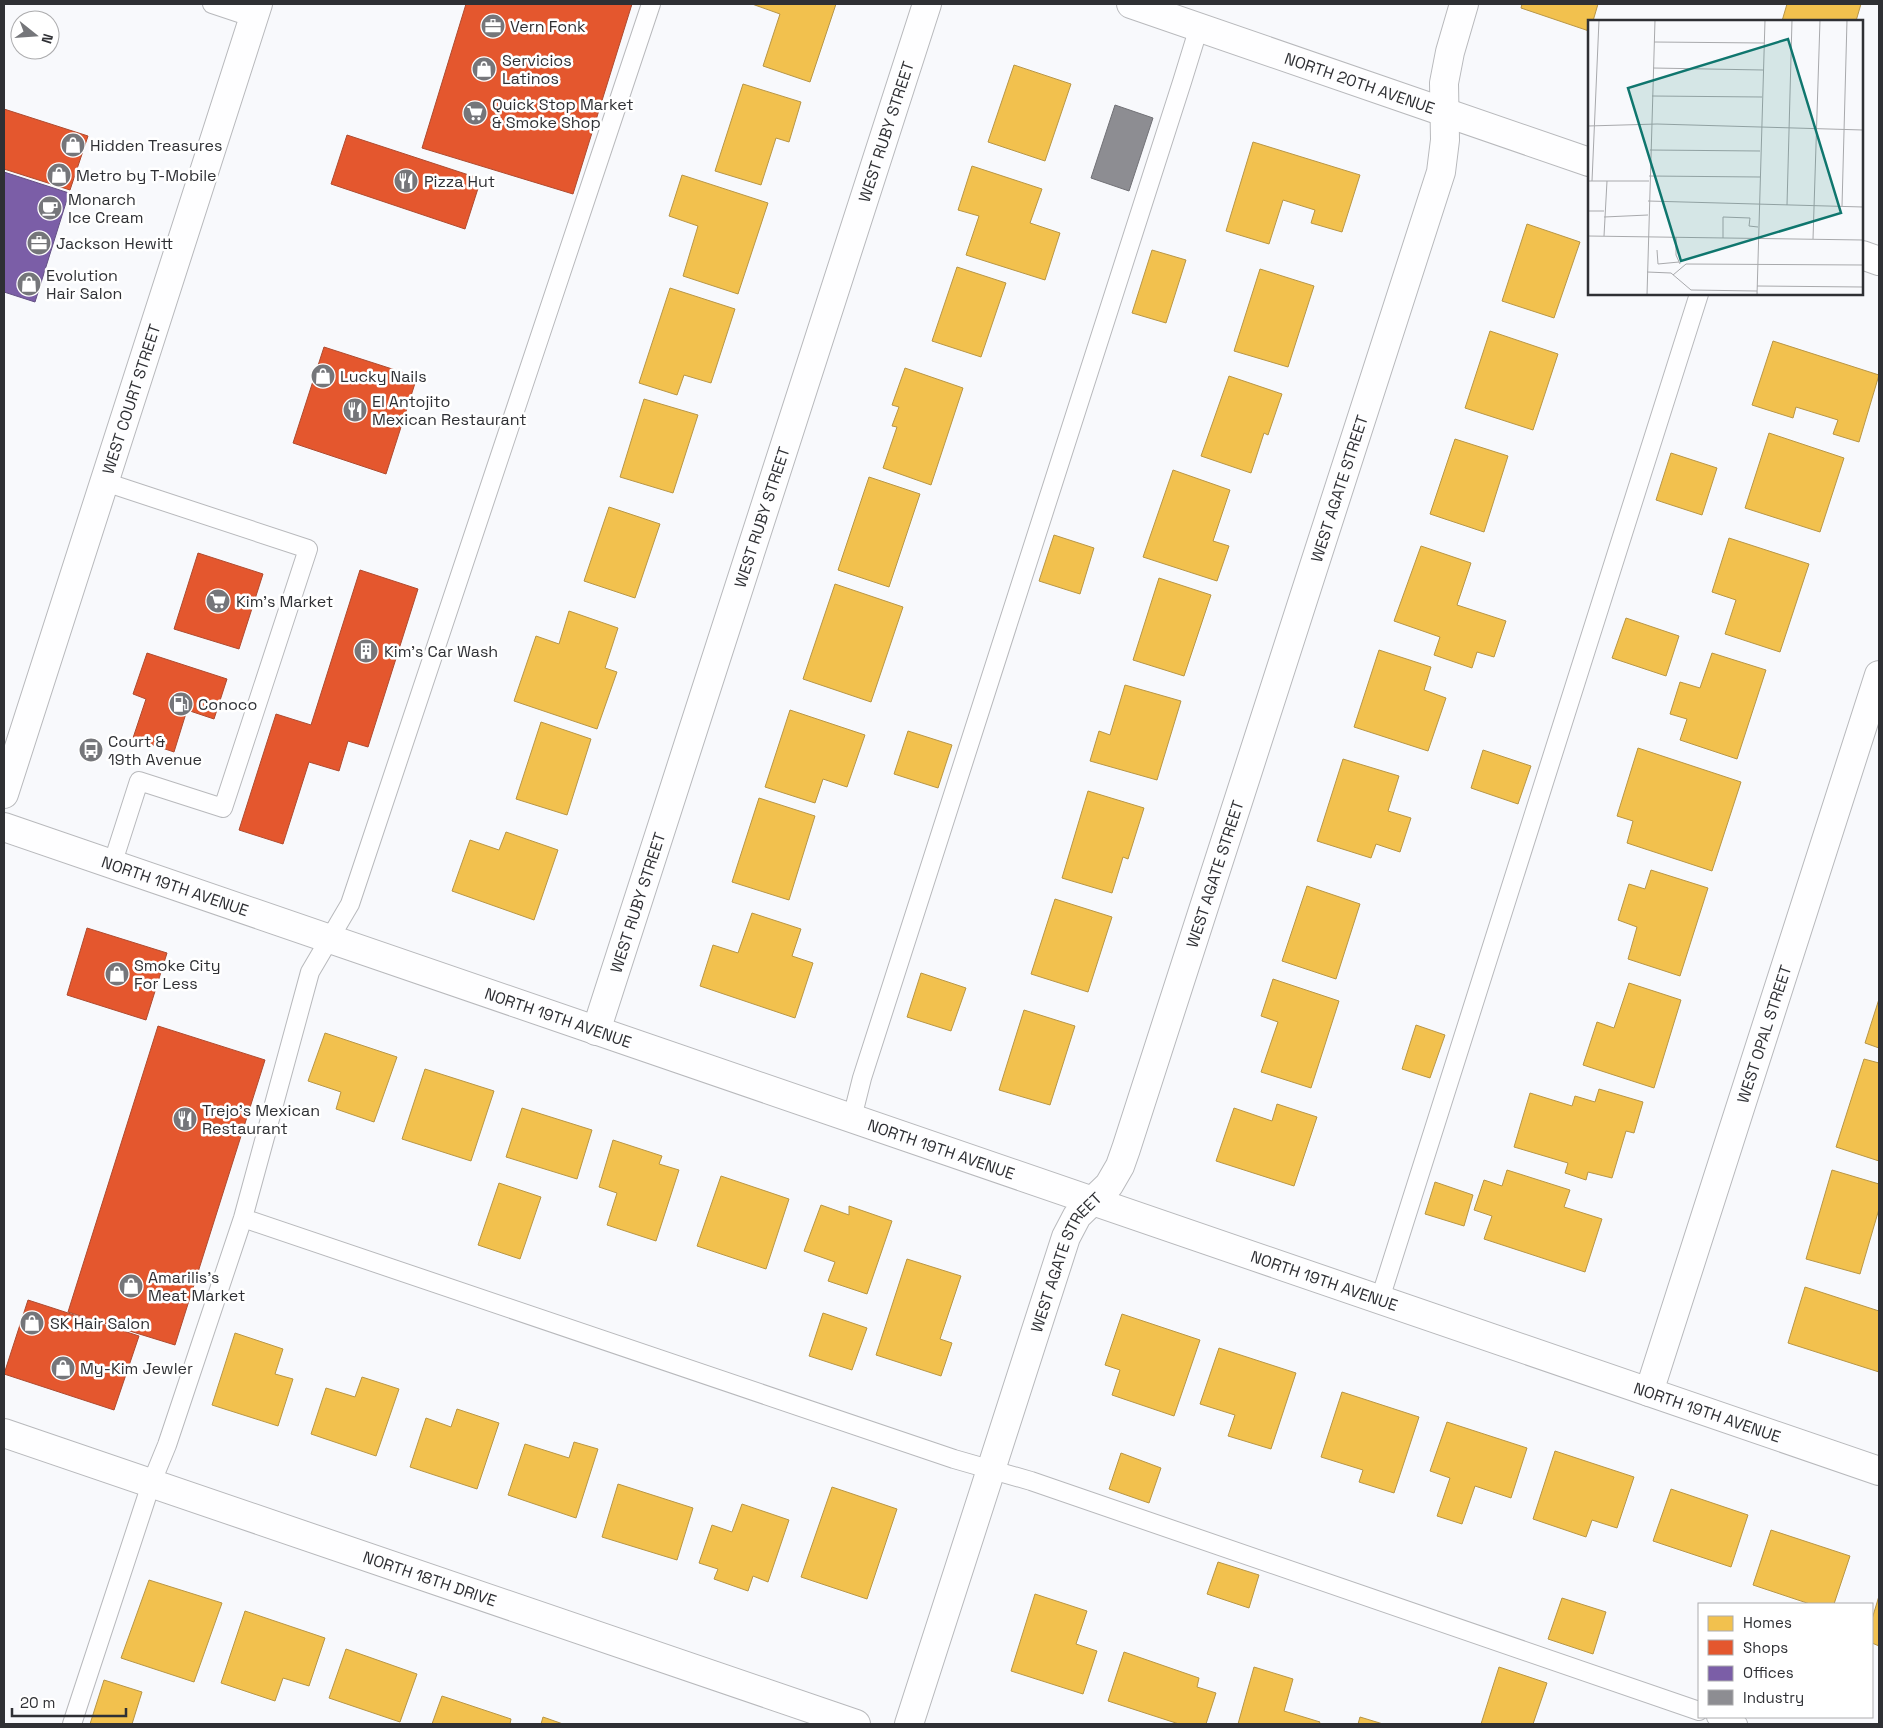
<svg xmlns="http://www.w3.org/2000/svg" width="1883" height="1728" font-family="'Space Grotesk',sans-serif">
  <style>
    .homes { fill: #f2c14e; stroke: #b89646 }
    .shops { fill: #e4572e; stroke: #ae4b30 }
    .offices { fill: #7b5ea7; stroke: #645084 }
    .industry { fill: #8d8d92; stroke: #717176 }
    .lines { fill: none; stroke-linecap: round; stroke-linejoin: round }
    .service-casing { stroke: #b8b9bc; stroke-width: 20 }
    .minor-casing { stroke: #b8b9bc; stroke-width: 30 }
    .secondary-casing { stroke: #b8b9bc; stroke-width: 30 }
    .primary-casing { stroke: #b8b9bc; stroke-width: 30 }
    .service { stroke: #fefeff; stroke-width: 18 }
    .minor { stroke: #fefeff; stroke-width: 28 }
    .secondary { stroke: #fefeff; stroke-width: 28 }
    .primary { stroke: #fefeff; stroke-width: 28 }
    .labels { text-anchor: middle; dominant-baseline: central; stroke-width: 5; stroke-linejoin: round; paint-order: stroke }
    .poi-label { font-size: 16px; fill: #2f3034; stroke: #fff; text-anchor: start }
    .street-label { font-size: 16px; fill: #2f3034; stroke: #fff }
    .inset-road { fill: none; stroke: #a8a9ac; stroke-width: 1 }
    .view { fill: #0f766e; fill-opacity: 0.15; stroke: #0f766e; stroke-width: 2.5 }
    .inset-edge { fill: none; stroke: #2f3034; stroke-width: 2.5 }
  </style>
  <rect width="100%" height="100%" fill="#f8f9fc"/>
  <!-- homes -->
  <path class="homes" d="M752,4h84l-26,78 -47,-16 17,-52z
    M1522,4h76l-5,17h-4v10l-68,-23z
    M1787,4h74l-5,17h-74z
    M1014,65l57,19 -26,77 -57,-19z
    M743,84l58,18 -12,40 -13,-4 -15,47 -46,-14z
    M1253,142l107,33 -18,57 -31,-9 4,-13 -32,-10 -14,44 -43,-13z
    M972,166l70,23 -12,34 30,10 -15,47 -79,-25 13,-39 -21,-6z
    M682,175l86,28 -30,91 -55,-18 15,-50 -29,-10z
    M1527,224l53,18 -26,76 -52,-17z
    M1152,250l34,10 -20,63 -34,-10z
    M957,267l49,16 -25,74 -49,-16z
    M1260,269l54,17 -26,81 -54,-16z
    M670,288l65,21 -24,74 -27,-8 -7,20 -38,-12z
    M1490,331l68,23 -25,76 -68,-22z
    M1773,341l106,34 -20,67 -26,-8 5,-14 -42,-13 -3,11 -41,-13z
    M905,368l58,20 -32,97 -48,-17 14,-41 -5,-1 7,-19 -7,-2z
    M1229,376l53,18 -14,41 -4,-2 -13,40 -50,-17z
    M644,399l54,16 -25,78 -53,-16z
    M1769,433l75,25 -24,74 -75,-24z
    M1455,439l53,17 -24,76 -54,-18z
    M1671,453l46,15 -15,47 -46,-15z
    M1173,470l57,20 -17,51 16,5 -12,35 -74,-24z
    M869,477l51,17 -31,93 -51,-17z
    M609,507l51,17 -25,74 -51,-17z
    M1054,535l40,13 -14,46 -41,-13z
    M1729,538l80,26 -29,88 -55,-18 11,-34 -24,-8z
    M1421,546l50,17 -14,42 49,16 -12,36 -17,-5 -5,16 -38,-13 6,-18 -46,-16z
    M1159,578l52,17 -27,81 -51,-16z
    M835,584l68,23 -32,95 -68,-23z
    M569,611l49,17 -13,40 12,4 -20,57 -83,-28 22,-65 23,8z
    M1626,618l53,18 -13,40 -54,-18z
    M1379,650l52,17 -7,23 22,8 -18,53 -74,-24z
    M1712,653l54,17 -29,89 -57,-19 7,-21 -17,-5 10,-32 20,6z
    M1125,685l56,16 -24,79 -67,-19 9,-30 11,4z
    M790,710l75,25 -18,52 -24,-8 -8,24 -50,-16z
    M541,722l50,17 -24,76 -51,-16z
    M908,731l44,14 -14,43 -44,-14z
    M1638,748l103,34 -29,89 -85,-28 6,-22 -16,-5z
    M1483,750l48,16 -13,38 -47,-16z
    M1343,759l56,17 -11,35 23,7 -11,34 -24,-8 -5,14 -54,-17z
    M1088,791l56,17 -16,51 -5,-2 -11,36 -50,-15z
    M759,798l56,18 -26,84 -57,-18z
    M506,832l52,18 -24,70 -82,-29 18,-51 29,10z
    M1651,870l57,18 -28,88 -52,-17 9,-32 -19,-7 11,-36 16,5z
    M1307,886l53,18 -24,75 -54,-18z
    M1055,899l57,18 -24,75 -57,-18z
    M752,913l49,16 -9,27 21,7 -18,55 -95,-32 13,-41 25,8z
    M921,973l45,15 -15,43 -44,-14z
    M1273,979l66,22 -28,87 -50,-16 17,-50 -17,-6z
    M1629,983l52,17 -27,88 -71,-23 14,-43 17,6z
    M1879,999v49l-14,-5z
    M1024,1010l51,16 -25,79 -51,-15z
    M1416,1025l29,10 -15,43 -28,-9z
    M325,1033l72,24 -23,65 -38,-13 5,-17 -33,-11z
    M1864,1059l15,4v98l-43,-14z
    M425,1069l69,22 -23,70 -69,-22z
    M1599,1089l44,13 -9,31 -8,-2 -14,47 -24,-6 -2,8 -21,-7 3,-10 -54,-16 16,-54 42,13 3,-10 20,6z
    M1277,1104l40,13 -23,69 -78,-25 18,-53 38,13z
    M522,1108l70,22 -15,49 -71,-22z
    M613,1140l49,16 -3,8 20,6 -23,71 -49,-16 10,-32 -18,-6z
    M1507,1170l63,20 -6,17 38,12 -17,53 -101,-33 8,-23 -18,-6 10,-30 18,6z
    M1832,1170l47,14v25l-19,65 -54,-15z
    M721,1176l68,23 -23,70 -69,-23z
    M1435,1182l38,13 -9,31 -39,-12z
    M499,1183l42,14 -21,62 -42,-14z
    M821,1205l28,10v-9l43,15 -25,73 -39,-13 7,-19 -31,-11z
    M907,1259l54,17 -21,63 12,4 -11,33 -65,-21z
    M1805,1287l74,24v61l-91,-29z
    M823,1313l44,15 -15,42 -43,-14z
    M1122,1314l78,26 -26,76 -62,-21 8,-25 -15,-5z
    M235,1333l48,16 -8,25 18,5 -15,47 -66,-21z
    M1219,1348l77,25 -25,76 -43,-13 7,-21 -35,-11z
    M362,1377l37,12 -23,67 -65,-22 15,-46 29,9z
    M1342,1392l77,25 -25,76 -35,-11 4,-12 -42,-13z
    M457,1409l42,14 -22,66 -67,-22 16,-49 25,9z
    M1447,1422l80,26 -16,50 -36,-12 -13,38 -25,-8 13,-38 -20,-7z
    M574,1442l24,7 -22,69 -68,-23 17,-51 44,14z
    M1555,1451l79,26 -17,51 -25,-8 -6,17 -53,-18z
    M1121,1453l40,15 -12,35 -40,-14z
    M618,1484l75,24 -16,52 -75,-23z
    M832,1487l65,22 -30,90 -66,-22z
    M1671,1489l77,26 -17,52 -78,-26z
    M742,1504l47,16 -21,62 -15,-6 -5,15 -34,-12 4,-10 -19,-6 13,-38 20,7z
    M1771,1530l79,26 -16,48h-24l-57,-19z
    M1218,1562l41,13 -10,33 -42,-14z
    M149,1580l73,23 -28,79 -73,-24z
    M1035,1594l52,17 -11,33 21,7 -14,43 -72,-23z
    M1879,1596v50l-7,-3v-24z
    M1562,1598l44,14 -13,42 -45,-15z
    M245,1611l80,27 -16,48 -26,-8 -8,23 -54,-18z
    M346,1649l71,25 -17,48 -71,-24z
    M1124,1652l75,26 -2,9 19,6 -10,31h-27l-71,-23z
    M1254,1667l39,12 -9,32 36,11 -1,2h-81z
    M1499,1667l48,16 -14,41h-52z
    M104,1680l38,12 -10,32h-42z
    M442,1696l69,23 -1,5h-78z
    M543,1717l20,7h-22z
    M1360,1717l23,7h-25z"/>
  <!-- shops -->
  <path class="shops" d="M466,4h166l-59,190 -151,-46z
    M4,109l84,27 -18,54 -66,-21z
    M347,135l134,44 -16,50 -134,-45z
    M324,347l93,30 -31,97 -93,-31z
    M198,553l65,21 -24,75 -65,-20z
    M360,570l58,19 -50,158 -20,-6 -9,30 -30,-9 -26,82 -44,-14 37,-116 35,11z
    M147,653l80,26 -13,40 -27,-9 -13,42 -41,-14 13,-39 -13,-5z
    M87,928l80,25 -21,67 -79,-25z
    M158,1026l107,34 -90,285 -107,-33z
    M28,1300l111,36 -25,74 -110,-36z"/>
  <!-- offices -->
  <path class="offices" d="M4,172l65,21 -34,109 -31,-10z"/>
  <!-- industry -->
  <path class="industry" d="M1115,105l38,13 -24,73 -38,-13z"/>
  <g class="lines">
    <defs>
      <path id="service" d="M212,4l42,14
        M105,482l203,67 -85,259 -84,-27 -27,84
        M852,1118l10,-40 320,-996 17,-55
        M243,1218l711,241 77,22 668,230
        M1380,1299l319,-1005
        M1716,1717l22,7
        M72,1724l79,-240 16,-39 76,-227 67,-246 40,-68 301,-900"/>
      <g id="minor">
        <path id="s1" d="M4,827l1875,644"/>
        <path id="s2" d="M596,1031l331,-1027"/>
        <path id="s3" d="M1649,1392l230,-717"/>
        <path id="s4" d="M4,1433l852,291"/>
        <path id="s5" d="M909,1724l157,-487 11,-21 32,-31 11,-19 6,-17 315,-977 4,-32 -1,-57 6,-31 14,-48"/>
      </g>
      <g id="secondary">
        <path id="s6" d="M4,794l254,-790"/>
      </g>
      <g id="primary">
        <path id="s7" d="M1131,4l458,158"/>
        <path d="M1862,255l17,6"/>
      </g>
    </defs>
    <!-- service casing -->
    <use href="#service" class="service-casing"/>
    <!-- minor casing -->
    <use href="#minor" class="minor-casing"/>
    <!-- secondary casing -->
    <use href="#secondary" class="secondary-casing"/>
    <!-- primary casing -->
    <use href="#primary" class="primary-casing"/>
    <!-- service -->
    <use href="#service" class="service"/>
    <!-- minor -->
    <use href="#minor" class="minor"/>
    <!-- secondary -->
    <use href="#secondary" class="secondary"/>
    <!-- primary -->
    <use href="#primary" class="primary"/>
  </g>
  <!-- icons -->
  <defs>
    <symbol id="office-disc" viewBox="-11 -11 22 22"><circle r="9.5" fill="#75767a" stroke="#fff"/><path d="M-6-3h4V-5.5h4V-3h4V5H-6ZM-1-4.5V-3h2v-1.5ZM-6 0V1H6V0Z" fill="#fff"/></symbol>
    <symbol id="shop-disc" viewBox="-11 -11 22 22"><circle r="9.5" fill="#75767a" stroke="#fff"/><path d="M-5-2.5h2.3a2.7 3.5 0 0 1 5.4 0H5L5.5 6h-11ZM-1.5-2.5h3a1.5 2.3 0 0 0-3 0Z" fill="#fff"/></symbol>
    <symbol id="supermarket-disc" viewBox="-11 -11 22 22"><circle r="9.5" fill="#75767a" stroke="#fff"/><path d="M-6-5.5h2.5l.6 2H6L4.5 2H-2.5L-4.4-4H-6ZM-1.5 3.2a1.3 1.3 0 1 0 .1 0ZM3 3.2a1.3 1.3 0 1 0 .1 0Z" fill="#fff"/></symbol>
    <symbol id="restaurant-disc" viewBox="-11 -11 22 22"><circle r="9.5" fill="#75767a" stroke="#fff"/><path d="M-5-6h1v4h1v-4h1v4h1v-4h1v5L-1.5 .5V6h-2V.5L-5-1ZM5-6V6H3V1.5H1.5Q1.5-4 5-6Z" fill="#fff"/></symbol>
    <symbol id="cafe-disc" viewBox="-11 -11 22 22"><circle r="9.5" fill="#75767a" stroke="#fff"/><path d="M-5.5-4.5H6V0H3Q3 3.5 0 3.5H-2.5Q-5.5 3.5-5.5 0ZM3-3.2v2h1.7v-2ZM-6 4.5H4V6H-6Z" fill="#fff"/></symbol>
    <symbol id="building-disc" viewBox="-11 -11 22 22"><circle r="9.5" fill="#75767a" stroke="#fff"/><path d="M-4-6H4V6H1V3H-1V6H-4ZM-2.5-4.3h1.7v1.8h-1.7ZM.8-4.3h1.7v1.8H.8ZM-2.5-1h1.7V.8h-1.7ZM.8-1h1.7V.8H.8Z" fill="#fff"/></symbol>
    <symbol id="fuel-disc" viewBox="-11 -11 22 22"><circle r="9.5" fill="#75767a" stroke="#fff"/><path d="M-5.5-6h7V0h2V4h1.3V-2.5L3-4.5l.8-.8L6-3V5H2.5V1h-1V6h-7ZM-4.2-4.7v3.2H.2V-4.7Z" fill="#fff"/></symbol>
    <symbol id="bus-disc" viewBox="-11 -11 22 22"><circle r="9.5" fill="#75767a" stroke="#fff"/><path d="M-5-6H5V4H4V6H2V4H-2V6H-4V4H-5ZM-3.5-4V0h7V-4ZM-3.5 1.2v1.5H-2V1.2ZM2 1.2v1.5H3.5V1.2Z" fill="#fff"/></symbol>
  </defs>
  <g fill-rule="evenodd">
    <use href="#office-disc" x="479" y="12" width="28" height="28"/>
    <use href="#shop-disc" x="470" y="55" width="28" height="28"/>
    <use href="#supermarket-disc" x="461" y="99" width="28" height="28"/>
    <use href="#shop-disc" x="59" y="131" width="28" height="28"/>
    <use href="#shop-disc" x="45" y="161" width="28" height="28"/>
    <use href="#restaurant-disc" x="392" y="167" width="28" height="28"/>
    <use href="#cafe-disc" x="36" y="194" width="28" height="28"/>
    <use href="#office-disc" x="25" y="229" width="28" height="28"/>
    <use href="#shop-disc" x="15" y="270" width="28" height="28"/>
    <use href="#shop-disc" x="309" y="362" width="28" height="28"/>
    <use href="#restaurant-disc" x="341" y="396" width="28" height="28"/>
    <use href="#supermarket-disc" x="204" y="587" width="28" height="28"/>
    <use href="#building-disc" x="352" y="637" width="28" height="28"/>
    <use href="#fuel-disc" x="167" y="690" width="28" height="28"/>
    <use href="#bus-disc" x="77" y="736" width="28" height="28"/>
    <use href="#shop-disc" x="103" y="960" width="28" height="28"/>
    <use href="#restaurant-disc" x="171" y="1105" width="28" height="28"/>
    <use href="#shop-disc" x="117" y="1272" width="28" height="28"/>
    <use href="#shop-disc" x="18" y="1309" width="28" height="28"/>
    <use href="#shop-disc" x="49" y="1354" width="28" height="28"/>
  </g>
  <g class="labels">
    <!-- poi labels -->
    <g class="poi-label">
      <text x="510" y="26">Vern Fonk</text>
      <text x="502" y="60">Servicios<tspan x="502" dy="18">Latinos</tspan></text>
      <text x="492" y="104">Quick Stop Market<tspan x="492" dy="18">&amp; Smoke Shop</tspan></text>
      <text x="90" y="145">Hidden Treasures</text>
      <text x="76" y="175">Metro by T-Mobile</text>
      <text x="424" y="181">Pizza Hut</text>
      <text x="68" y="199">Monarch<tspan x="68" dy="18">Ice Cream</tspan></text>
      <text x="56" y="243">Jackson Hewitt</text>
      <text x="46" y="275">Evolution<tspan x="46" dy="18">Hair Salon</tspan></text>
      <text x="340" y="376">Lucky Nails</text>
      <text x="372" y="401">El Antojito<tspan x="372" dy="18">Mexican Restaurant</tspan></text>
      <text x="236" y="601">Kim's Market</text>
      <text x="384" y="651">Kim's Car Wash</text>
      <text x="198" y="704">Conoco</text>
      <text x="108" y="741">Court &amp;<tspan x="108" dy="18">19th Avenue</tspan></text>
      <text x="134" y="965">Smoke City<tspan x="134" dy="18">For Less</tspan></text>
      <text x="202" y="1110">Trejo's Mexican<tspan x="202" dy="18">Restaurant</tspan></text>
      <text x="148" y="1277">Amarilis's<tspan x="148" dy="18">Meat Market</tspan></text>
      <text x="50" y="1323">SK Hair Salon</text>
      <text x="80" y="1368">My-Kim Jewler</text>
    </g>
    <!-- street labels -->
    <g class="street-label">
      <text stroke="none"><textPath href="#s7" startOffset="242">NORTH 20TH AVENUE</textPath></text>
      <text stroke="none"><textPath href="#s2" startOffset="945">WEST RUBY STREET</textPath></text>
      <text stroke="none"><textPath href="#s6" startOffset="415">WEST COURT STREET</textPath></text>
      <text stroke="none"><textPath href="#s5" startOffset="1314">WEST AGATE STREET</textPath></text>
      <text stroke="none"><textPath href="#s2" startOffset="540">WEST RUBY STREET</textPath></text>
      <text stroke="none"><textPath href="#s5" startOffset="909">WEST AGATE STREET</textPath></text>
      <text stroke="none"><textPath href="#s1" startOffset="181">NORTH 19TH AVENUE</textPath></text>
      <text stroke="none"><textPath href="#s2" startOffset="135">WEST RUBY STREET</textPath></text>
      <text stroke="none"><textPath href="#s1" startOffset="586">NORTH 19TH AVENUE</textPath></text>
      <text stroke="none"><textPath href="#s3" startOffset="376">WEST OPAL STREET</textPath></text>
      <text stroke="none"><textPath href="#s1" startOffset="991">NORTH 19TH AVENUE</textPath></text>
      <text stroke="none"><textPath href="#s5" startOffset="489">WEST AGATE STREET</textPath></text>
      <text stroke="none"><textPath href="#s1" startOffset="1396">NORTH 19TH AVENUE</textPath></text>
      <text stroke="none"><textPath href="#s1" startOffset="1801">NORTH 19TH AVENUE</textPath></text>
      <text stroke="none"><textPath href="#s4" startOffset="450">NORTH 18TH DRIVE</textPath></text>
    </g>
  </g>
  <!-- overview -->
  <g transform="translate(1588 20)">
    <rect width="275" height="275" fill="#f8f9fc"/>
    <path class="inset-road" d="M66,22l110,1M65,48l110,2M64,76l110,1M0,106l69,-2 206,6M62,130l110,1M61,156l111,1M0,161h61M4,161l7,-161M60,181l215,6M199,185l5,-185M254,186l5,-186M0,191h16M16,197l44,-2M0,216l275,4M16,216l3,-55M88,217v18l4,9M135,218v-21l27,1 -1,8 9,1M225,219l7,-219M69,230l1,14 21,-2M59,252l24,1 20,17 66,1M85,255l13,-11 177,1M169,266l106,1M59,275l8,-275M169,275l8,-275"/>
    <path class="view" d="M200,19l53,174 -160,48 -53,-173z"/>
    <rect width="275" height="275" class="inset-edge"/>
  </g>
  <!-- border -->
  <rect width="1883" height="1728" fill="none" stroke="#2f3034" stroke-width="10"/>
  <!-- legend -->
  <rect x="1698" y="1603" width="175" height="115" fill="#ffffff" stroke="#acacae"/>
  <rect x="1708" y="1616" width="25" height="15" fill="#f2c14e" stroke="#acacae"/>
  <text x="1743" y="1628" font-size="15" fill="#2f3034">Homes</text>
  <rect x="1708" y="1640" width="25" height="15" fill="#e4572e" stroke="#acacae"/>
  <text x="1743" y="1653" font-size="15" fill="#2f3034">Shops</text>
  <rect x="1708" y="1666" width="25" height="15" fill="#7b5ea7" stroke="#acacae"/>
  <text x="1743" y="1678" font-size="15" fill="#2f3034">Offices</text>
  <rect x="1708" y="1690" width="25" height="15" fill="#8d8d92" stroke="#acacae"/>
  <text x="1743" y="1703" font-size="15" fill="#2f3034">Industry</text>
  <!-- north arrow -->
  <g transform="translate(35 35) rotate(107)"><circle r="24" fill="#ffffff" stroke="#acacae"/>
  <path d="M0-4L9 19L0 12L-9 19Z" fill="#75767a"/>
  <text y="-8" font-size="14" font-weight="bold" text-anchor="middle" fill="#2f3034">N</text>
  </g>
  <!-- scale -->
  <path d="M12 1708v8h114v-8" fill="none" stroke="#2f3034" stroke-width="2.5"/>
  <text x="20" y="1708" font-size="15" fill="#2f3034" stroke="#ffffff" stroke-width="4" paint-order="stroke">20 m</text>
</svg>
